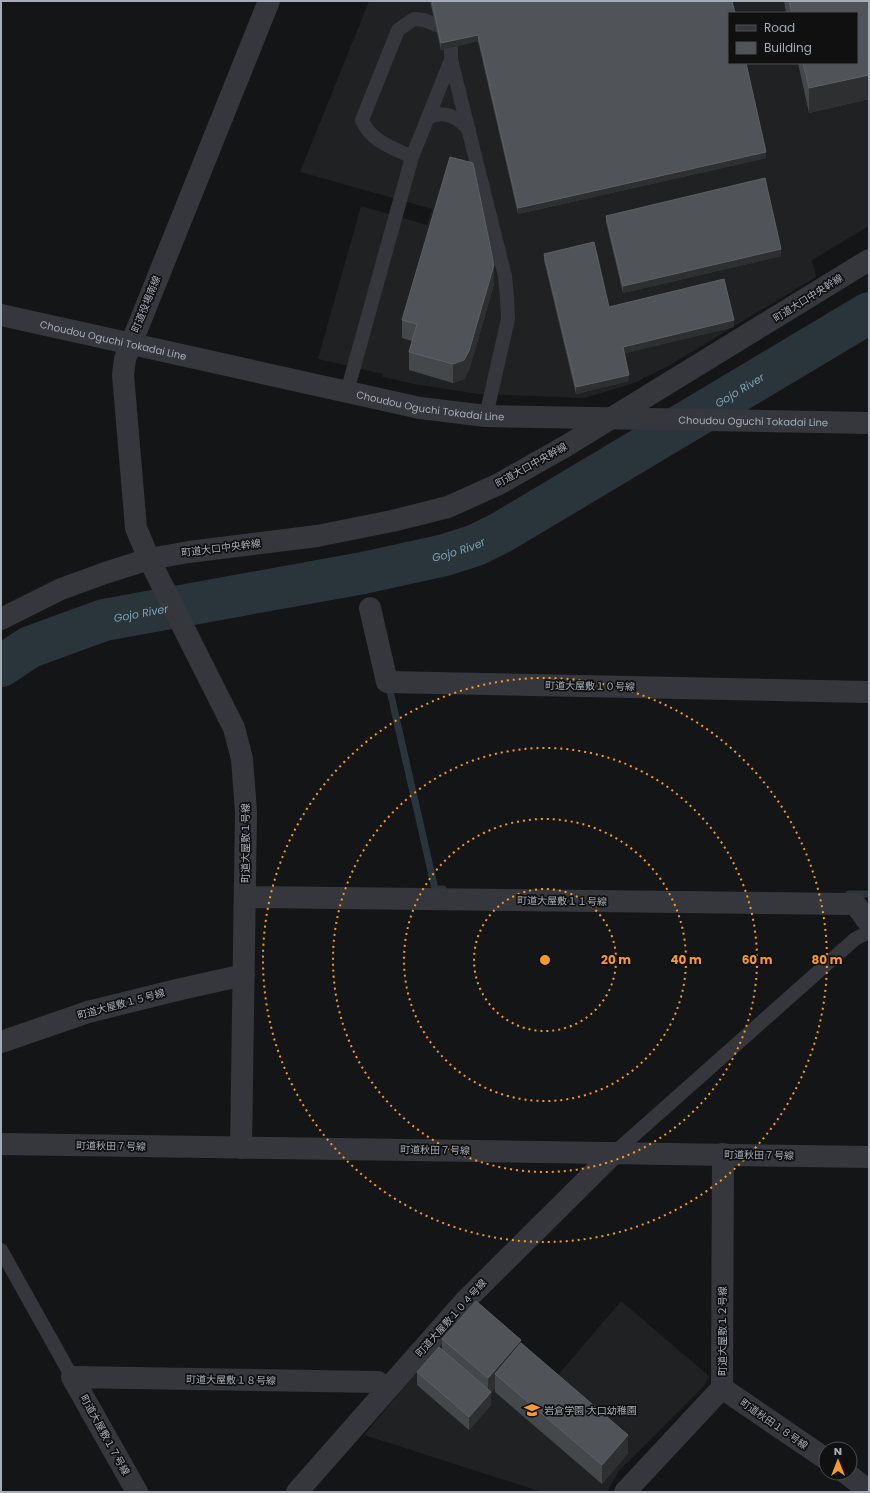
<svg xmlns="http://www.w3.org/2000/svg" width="870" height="1493" font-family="Poppins,'Noto Sans JP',sans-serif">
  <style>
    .built { fill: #202123; fill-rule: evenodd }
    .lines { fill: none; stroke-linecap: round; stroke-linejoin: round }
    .stream { stroke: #2a353b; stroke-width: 7 }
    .river { stroke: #2a353b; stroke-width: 42 }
    .service { stroke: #35373c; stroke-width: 14 }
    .minor { stroke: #35373c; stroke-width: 22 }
    .tertiary { stroke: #35373c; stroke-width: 22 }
    .wall { fill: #45484b }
    .shaded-wall { fill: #2d2f31 }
    .building { fill: #505357; stroke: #5d6166 }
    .ring { fill: none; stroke: #f8992b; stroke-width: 2; stroke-dasharray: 2 4 }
    .labels { text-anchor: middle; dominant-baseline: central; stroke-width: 3.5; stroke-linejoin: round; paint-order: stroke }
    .street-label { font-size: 10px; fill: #a6adb7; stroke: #101011 }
    .poi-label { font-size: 10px; fill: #a6adb7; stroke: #101011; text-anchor: start }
    .water-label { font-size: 11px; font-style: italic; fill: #7ca0b3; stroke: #101011 }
    .centre { fill: #f8992b; stroke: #101011; stroke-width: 2 }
    .ring-label { font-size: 12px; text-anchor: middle; font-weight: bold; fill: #f8992b; stroke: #101011; stroke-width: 3.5; stroke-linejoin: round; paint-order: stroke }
  </style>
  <rect width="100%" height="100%" fill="#141516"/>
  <!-- built -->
  <path class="built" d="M369,1h500v225l-57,34 4,17 -146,88 -36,18 -49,15 -107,-4 -64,-10 -31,-7v-3l-65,-15 43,-153 66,19 5,-16 -132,-37zM729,13h128v50h-128z
    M621,1301l88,75 -4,9 -86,86 -12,21h-65l-178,-57 106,-126 83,72z"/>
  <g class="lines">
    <!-- stream -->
    <path class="stream" d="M390,691l45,198h8
      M849,894h20"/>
    <!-- river -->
    <path class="river" id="s1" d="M1,666l29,-19 74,-27 259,-47 82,-18 31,-10 26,-13 367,-219"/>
    <!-- service -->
    <path class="service" d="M428,118c16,-9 30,-1 41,12
      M412,157c-19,-9 -42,-16 -50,-37l36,-90 16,-11 10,1 25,10 2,9v21l54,216 2,21 1,22 -22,97
      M347,392l65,-235 39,-97
      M614,1153l241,-214 14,-7
      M1,1250l71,127"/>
    <!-- minor -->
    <path class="minor" d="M149,559l85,169 8,31 4,53 -5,336
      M370,608l17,74 482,10
      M245,897l610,7 14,19
      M1,1042l87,-30 93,-23 63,-14
      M1,1144l868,13
      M72,1377l306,5 8,8
      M72,1377l65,115
      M722,1388l104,71
      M846,1473l23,18
      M297,1492l169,-192 148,-147
      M625,1492l97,-104 1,-234"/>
    <!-- tertiary -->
    <g class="tertiary">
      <path id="s2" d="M1,315l419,93 66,8 383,7"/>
      <path d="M149,559l40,-7 128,-16 75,-15 56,-14 51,-23 67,-38 303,-186"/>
      <path d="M1,619l60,-30 44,-16 44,-14 -13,-31 -13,-153 2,-16 144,-358"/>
    </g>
  </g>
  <!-- wall -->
  <path class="wall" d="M430,1h302l34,157 -248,56 -40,-173 -37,9z
    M784,1h85v98l-60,14 -11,-50h59v-50h-71z
    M606,216l175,40 -158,37 -17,-71z
    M544,254l65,53 125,20 -110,26 5,28 -53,13 -32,-134z
    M494,284l-25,86 -5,9 -11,4 -44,-13v-18l3,-11 -10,-3v-18z
    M442,1339l79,4 107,110 -26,31 -107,-92v-4l-4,5v12l-22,25 -52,-45v-13l25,-22z"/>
  <!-- shaded-wall -->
  <path class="shaded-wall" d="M478,35v6l-37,9v-7z
    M869,75v24l-60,14v-25z
    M766,152v6l-248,56v-6z
    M781,249v7l-158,37v-7z
    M494,265v19l-25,86 -5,9 -11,4v-19z
    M734,320v7l-111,27v-7z
    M629,375v6l-53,13v-7z
    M521,1340v19l-26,15v14l-4,5v12l-22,25v-13l19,-21v-18z
    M628,1435v18l-26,31v-19z"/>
  <!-- building -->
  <path class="building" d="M432,1h300l3,12h-6v50h17l20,89 -248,56 -40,-173 -37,8z
    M789,1h80v74l-60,13 -6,-25h54v-50h-65z
    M450,157l23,6 21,102 -25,86 -5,9 -11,4 -44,-12 8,-28 -15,-4z
    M765,178l16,71 -158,37 -17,-70z
    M594,242l15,65 115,-28 10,41 -111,27 6,28 -53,12 -32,-133z
    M476,1301l45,39 -33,38 -46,-39z
    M521,1343l107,92 -26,30 -107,-91z
    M439,1347l52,45 -22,25 -52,-45z"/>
  <!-- distance rings -->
  <g class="ring">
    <circle cx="545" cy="960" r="71"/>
    <circle cx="545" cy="960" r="141"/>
    <circle cx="545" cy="960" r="212"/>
    <circle cx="545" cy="960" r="282"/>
  </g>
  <!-- icons -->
  <defs>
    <symbol id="school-bare" viewBox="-9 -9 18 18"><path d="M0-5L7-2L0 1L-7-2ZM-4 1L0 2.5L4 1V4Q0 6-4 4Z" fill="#f8992b" stroke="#101011" stroke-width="2.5" paint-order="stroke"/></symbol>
  </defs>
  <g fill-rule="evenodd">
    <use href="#school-bare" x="521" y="1399" width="22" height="22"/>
  </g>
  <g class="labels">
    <!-- street labels -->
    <g class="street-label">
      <text transform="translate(808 298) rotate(-32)">町道大口中央幹線</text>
      <text transform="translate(146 304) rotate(-68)">町道役場南線</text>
      <text stroke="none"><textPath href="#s2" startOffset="115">Choudou Oguchi Tokadai Line</textPath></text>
      <text stroke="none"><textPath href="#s2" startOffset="439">Choudou Oguchi Tokadai Line</textPath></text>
      <text stroke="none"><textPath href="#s2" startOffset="763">Choudou Oguchi Tokadai Line</textPath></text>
      <text transform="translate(531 465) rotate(-29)">町道大口中央幹線</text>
      <text transform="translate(221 548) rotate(-7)">町道大口中央幹線</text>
      <text transform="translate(590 686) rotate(1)">町道大屋敷１０号線</text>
      <text transform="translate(245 843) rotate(-90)">町道大屋敷１号線</text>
      <text transform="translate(562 901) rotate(1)">町道大屋敷１１号線</text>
      <text transform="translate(121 1004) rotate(-15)">町道大屋敷１５号線</text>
      <text transform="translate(111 1146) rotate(1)">町道秋田７号線</text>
      <text transform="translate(435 1150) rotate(1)">町道秋田７号線</text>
      <text transform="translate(759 1155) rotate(1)">町道秋田７号線</text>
      <text transform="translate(451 1318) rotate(-48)">町道大屋敷１０４号線</text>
      <text transform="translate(722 1331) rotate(-90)">町道大屋敷１２号線</text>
      <text transform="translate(231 1380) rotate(1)">町道大屋敷１８号線</text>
      <text transform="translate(774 1424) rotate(35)">町道秋田１８号線</text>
      <text transform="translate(105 1435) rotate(61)">町道大屋敷１７号線</text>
    </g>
    <!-- poi labels -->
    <g class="poi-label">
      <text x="544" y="1410">岩倉学園 大口幼稚園</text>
    </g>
    <!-- water labels -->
    <g class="water-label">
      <text stroke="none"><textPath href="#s1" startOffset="799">Gojo River</textPath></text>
      <text stroke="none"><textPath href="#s1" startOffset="475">Gojo River</textPath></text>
      <text stroke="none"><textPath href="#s1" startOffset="151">Gojo River</textPath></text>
    </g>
  </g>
  <circle cx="545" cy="960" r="6" class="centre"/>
  <g class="ring-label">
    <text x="616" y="964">20 m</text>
    <text x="686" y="964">40 m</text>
    <text x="757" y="964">60 m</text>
    <text x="827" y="964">80 m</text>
  </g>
  <!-- border -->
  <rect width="870" height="1493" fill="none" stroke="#a6adb7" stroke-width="4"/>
  <!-- legend -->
  <rect x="728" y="12" width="130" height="52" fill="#101011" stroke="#4c4f53"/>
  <rect x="736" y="25" width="20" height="6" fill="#35373c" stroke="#4c4f53"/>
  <text x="764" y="32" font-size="12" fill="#a6adb7">Road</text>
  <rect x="736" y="42" width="20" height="12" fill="#505357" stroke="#4c4f53"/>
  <text x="764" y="52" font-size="12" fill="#a6adb7">Building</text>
  <!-- north arrow -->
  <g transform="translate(838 1461)"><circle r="19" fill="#101011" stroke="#4c4f53"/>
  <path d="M0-3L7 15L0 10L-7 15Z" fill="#f8992b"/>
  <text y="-6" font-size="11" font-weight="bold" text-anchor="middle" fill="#a6adb7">N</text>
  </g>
</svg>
